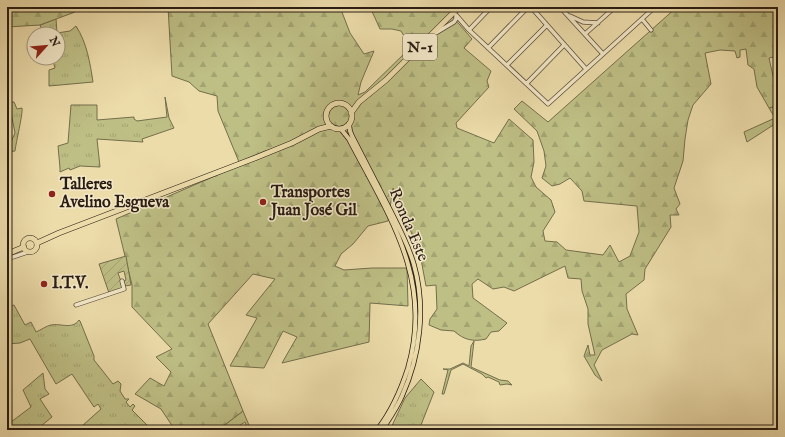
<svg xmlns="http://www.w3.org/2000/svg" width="785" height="437" font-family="'IM FELL English',serif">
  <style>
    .grass { fill: url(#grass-tufts); stroke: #746e4c }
    .forest { fill: url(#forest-firs); stroke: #746e4c }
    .garden { fill: url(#garden-furrows); stroke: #746e4c }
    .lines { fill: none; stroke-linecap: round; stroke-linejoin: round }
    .minor-casing { stroke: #5a4c39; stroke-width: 5 }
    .major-casing { stroke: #291c13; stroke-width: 5.5 }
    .highway-casing { stroke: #291c13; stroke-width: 6 }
    .minor { stroke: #f3e8c8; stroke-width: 3.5 }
    .major { stroke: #ecdcaa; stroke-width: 4 }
    .highway { stroke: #ecdcaa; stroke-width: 5 }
    .poi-dot { fill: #8f2418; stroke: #f3e8c8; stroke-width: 1.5 }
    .labels { text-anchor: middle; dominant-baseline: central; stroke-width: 3; stroke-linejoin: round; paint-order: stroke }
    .shield { fill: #f3e8c8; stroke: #665949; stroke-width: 1 }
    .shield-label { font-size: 15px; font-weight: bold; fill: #291c13 }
    .poi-label { font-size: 16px; font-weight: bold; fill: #291c13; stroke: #f3e8c8; text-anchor: start }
    .street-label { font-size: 16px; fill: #291c13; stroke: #f3e8c8 }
  </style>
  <defs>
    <pattern id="grass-tufts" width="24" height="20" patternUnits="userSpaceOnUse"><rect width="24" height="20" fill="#bebf85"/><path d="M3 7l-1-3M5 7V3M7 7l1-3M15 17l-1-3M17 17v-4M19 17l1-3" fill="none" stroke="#a3a472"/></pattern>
    <pattern id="forest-firs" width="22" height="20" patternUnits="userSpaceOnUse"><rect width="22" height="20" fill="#bebf85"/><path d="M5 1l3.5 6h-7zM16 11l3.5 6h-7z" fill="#a3a472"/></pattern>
    <pattern id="garden-furrows" width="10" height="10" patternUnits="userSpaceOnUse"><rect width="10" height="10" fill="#bebf85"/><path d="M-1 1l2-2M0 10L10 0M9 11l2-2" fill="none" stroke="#a3a472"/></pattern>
  </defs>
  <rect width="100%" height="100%" fill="#ecdcaa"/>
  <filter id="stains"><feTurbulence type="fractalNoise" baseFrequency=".005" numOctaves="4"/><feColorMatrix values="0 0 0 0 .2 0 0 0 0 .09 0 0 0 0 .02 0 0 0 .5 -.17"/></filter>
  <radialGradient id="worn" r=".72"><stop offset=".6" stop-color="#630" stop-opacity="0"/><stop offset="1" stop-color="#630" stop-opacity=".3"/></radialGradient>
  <!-- grass -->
  <path class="grass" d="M56,19l1,14 13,-2 6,-5c11,17 14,37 17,56l-44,4v-16l6,-2 -3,-10h6v-24h-16v-3l-2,-6z
    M165,97l4,21 5,10 -32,11 1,3 -46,-3 3,28 -20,-1 -10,4 -1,-2 -9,4v-4l-2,-22 10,-3 3,-38h26v15l37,-3v2l3,2 30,-4z
    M9,102h5l3,7 5,-1c1,6 -6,34 -7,43l-8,1v-7l3,-1 5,-11z
    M778,106v16l-31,20 -3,-10 31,-14 -6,-10z
    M14,305l11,20 6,-3 5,10c5,-2 10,-6 15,-7 10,-2 21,5 28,-5l1,1 14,35v4l19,24 5,-3 3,3 -1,7 5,8h4l-3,3 4,5 3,-3 2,2 -3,4 20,20h-67l-3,-4 19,-17 -3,-5 -4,3 -22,-33 -16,10 -26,-45 -10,4 -13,1v-37z
    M474,341l-3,26 29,13 8,1 4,4 -5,-1 -7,1 -1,-3 -11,-5 -2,1 -4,-4 -19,-10 -12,6 -7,24h-2l6,-24 -5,-1h7l13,-6 6,3 2,-20z
    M43,373l2,16 4,5 -9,5 12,18 -16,13h-29v-5l24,-18 -8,-17z
    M421,379l13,13 -15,38h-29l15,-32z
    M243,411l8,19h-3l-3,-8 -13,8h-14z"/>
  <!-- forest -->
  <path class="forest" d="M7,7h72l-4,5 -35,13 -33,2z
    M168,7h172l10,26 14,21 10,-3 -13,31 -3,13 7,-3 43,-42 -1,-9 -6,-10 -9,-2h-12l-10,-22h87l-9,9 5,1 19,22 -8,9 27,23 -4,10 2,6 -33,36 1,5 37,15 15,-24 24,21 1,22 -3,15 5,10 15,13 4,12 -12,19 2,10 12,1 9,8 37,5 7,-10 9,17 11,-6 9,-24 -2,-26 -53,-5 -2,-10 -12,-13 -10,6 -8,2 -10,-8 4,-12 -2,-15 -7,-20 -23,-22 8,-8 26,21 129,-115h100l1,49 -9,2 4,18 5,8v22l-9,2 -12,-21 -3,-18 -6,-4 -2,-16 -6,1v7l-3,1 -2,-7 -15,-1 -15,3 6,31 -18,21 -5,15 -3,19 -2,22 -9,27 6,16 -4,5 3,6h-9l1,12 -26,42 -1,11 -18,14 1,15 11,26 -6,-1 -30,16 -8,15 8,16 -7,-6 -11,-19 4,-11 2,10h5l-7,-31v-15l-6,-18 -1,-12 -13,-1 -3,-12 -51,25 -10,-4 -11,2 -15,-10 -6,5 1,14 34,25 -8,8 -8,1 -5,7c-13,3 -22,1 -32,-8l-13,-1 -12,-5 1,-6 7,-10 -1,-24 -10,1 -6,-32 -19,-47 -2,-13 -4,-2 -2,-4 -5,33 -20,5 -15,18 -12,10 -6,12 9,4 28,-2h35l1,38 -38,-3 -1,39 -87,21 15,-26 -14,-6 -19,37 -34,-2 27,-48 -11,-3 29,-36 -22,-5 -45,50 35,87 -25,19h-43l-14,-21 -26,-15 15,-16 14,8 7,-14 -15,-15 16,-8 -40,-42v-22l-16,-66 168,-73 -19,5 -26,11 -21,-51 -1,-15 -18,-5 -10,-9 -17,-6z"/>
  <!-- garden -->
  <path class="garden" d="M126,256l5,29 -6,1 -1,-5 2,-1 -2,-9 -6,2 5,14 -14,6 -10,-29z"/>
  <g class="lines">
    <defs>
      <path id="minor" d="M531,7l55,62
        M560,7l43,47
        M456,15l13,15 79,74 107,-97
        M570,16l13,6 15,1
        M642,19l9,11
        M469,30l22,-23
        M434,34l20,-12 2,-3v-3
        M585,34l30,-27
        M488,48l40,-41
        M507,65l40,-40
        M527,83l37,-38
        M7,259l21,-7
        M76,305l48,-16 -2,-8"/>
      <path id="major" d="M349,124l1,7 2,5c12,23 23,45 35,68 10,20 21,39 27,61 12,43 6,91 -12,131 -5,12 -13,23 -20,34
        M341,129l8,10c39,75 85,140 59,229 -7,22 -17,44 -31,62"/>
      <path id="highway" d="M326 116a13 13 0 1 1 26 0a13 13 0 1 1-26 0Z
        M351,113l8,-11 27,-22 73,-73
        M23 245a7 7 0 1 1 14 0a7 7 0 1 1-14 0Z
        M37,243l22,-10 196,-75 37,-15 27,-14 12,-3
        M7,254l17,-7"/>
    </defs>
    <!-- minor casing -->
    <use href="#minor" class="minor-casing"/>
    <!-- major casing -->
    <use href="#major" class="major-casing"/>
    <!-- highway casing -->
    <use href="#highway" class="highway-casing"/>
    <!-- minor -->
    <use href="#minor" class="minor"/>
    <!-- major -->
    <use href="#major" class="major"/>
    <!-- highway -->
    <use href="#highway" class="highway"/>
  </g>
  <!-- markers -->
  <g class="poi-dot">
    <circle cx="52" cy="194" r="4"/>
    <circle cx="263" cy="202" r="4"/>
    <circle cx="44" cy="284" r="4"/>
  </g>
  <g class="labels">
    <!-- shield labels -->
    <rect class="shield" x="403" y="34" width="34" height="26" rx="3"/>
    <g class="shield-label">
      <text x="420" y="47">N-1</text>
    </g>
    <!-- poi labels -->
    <g class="poi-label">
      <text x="60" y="185">Talleres<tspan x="60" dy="18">Avelino Esgueva</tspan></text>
      <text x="271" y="193">Transportes<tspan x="271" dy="18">Juan José Gil</tspan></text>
      <text x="52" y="284">I.T.V.</text>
    </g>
    <!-- street labels -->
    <g class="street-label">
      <text transform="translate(408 225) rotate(67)">Ronda Este</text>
    </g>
  </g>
  <!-- margin -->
  <rect width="785" height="437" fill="none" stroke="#ecdcaa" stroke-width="24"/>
  <rect x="8" y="8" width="769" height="421" fill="none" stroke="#291c13" stroke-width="2"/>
  <rect x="12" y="12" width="761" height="413" fill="none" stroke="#291c13"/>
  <!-- north arrow -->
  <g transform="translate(46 46) rotate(63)"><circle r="19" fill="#f3e8c8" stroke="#a29680"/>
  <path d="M0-3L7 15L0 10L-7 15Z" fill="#8f2418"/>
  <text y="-6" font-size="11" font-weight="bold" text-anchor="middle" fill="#291c13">N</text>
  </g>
  <rect width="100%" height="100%" filter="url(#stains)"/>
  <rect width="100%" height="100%" fill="url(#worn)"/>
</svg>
